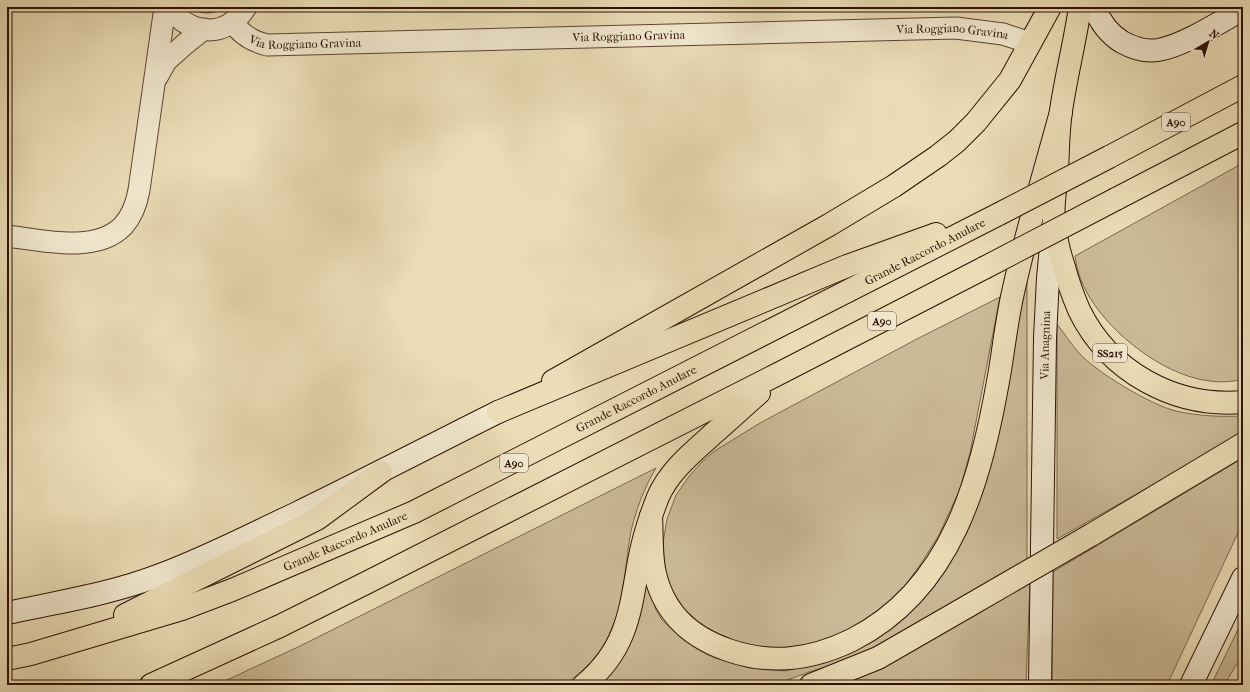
<svg xmlns="http://www.w3.org/2000/svg" width="1250" height="692" font-family="'IM FELL French Canon',serif">
  <style>
    .green { fill: #cbba98; stroke: #7c654e }
    .lines { fill: none; stroke-linecap: round; stroke-linejoin: round }
    .street-casing { stroke: #5c4330; stroke-width: 23 }
    .secondary-casing { stroke: #2d1003; stroke-width: 24 }
    .primary-casing { stroke: #2d1003; stroke-width: 24 }
    .highway-casing { stroke: #2d1003; stroke-width: 24 }
    .street { stroke: #f2e9d0; stroke-width: 21 }
    .secondary { stroke: #f2e9d0; stroke-width: 22 }
    .primary { stroke: #ebddb7; stroke-width: 22 }
    .highway { stroke: #ebddb7; stroke-width: 22 }
    .primary-bridge-casing { stroke: #2d1003; stroke-width: 24; stroke-linecap: butt }
    .highway-bridge-casing { stroke: #2d1003; stroke-width: 24; stroke-linecap: butt }
    .primary-bridge { stroke: #ebddb7; stroke-width: 22 }
    .highway-bridge { stroke: #ebddb7; stroke-width: 22 }
    .labels { text-anchor: middle; dominant-baseline: central; stroke-width: 3.5; stroke-linejoin: round; paint-order: stroke }
    .shield { fill: #f2e9d0; stroke: #685140; stroke-width: 1 }
    .shield-label { font-size: 11px; font-weight: bold; fill: #2d1003 }
    .street-label { font-size: 12px; fill: #2d1003; stroke: #f2e9d0 }
  </style>
  <rect width="100%" height="100%" fill="#ebddb7"/>
  <filter id="stains"><feTurbulence type="fractalNoise" baseFrequency=".005" numOctaves="4"/><feColorMatrix values="0 0 0 0 .2 0 0 0 0 .09 0 0 0 0 .02 0 0 0 .5 -.17"/></filter>
  <radialGradient id="worn" r=".72"><stop offset=".6" stop-color="#630" stop-opacity="0"/><stop offset="1" stop-color="#630" stop-opacity=".3"/></radialGradient>
  <!-- green -->
  <path class="green" d="M190,7h36c-11,7 -25,9 -36,0z
    M1243,163v217c-11,1 -22,3 -33,1 -49,-5 -112,-56 -129,-101 -3,-8 -5,-16 -6,-24z
    M1027,282v278l-129,75 -43,23 -46,14 -35,13h-172l18,-24 25,-86 11,35 6,10 20,19 15,10 15,8 37,11 36,3 32,-7 125,-96 77,-281z
    M1000,297l-30,156 -10,36 -21,46 -17,27 -22,31 -29,24 -35,20 -26,10 -41,3 -40,-10 -35,-19 -10,-12 -15,-24 -5,-14 -2,-14 1,-14 4,-24 9,-24 14,-20 11,-12 12,-11 47,-29 155,-83z
    M1057,324c7,9 14,20 22,29 17,19 72,52 97,58 22,5 44,6 67,5v18l-186,105z
    M1243,458v64l-76,163h-115l1,-113z
    M656,468c-12,20 -21,44 -26,68 -5,32 -6,67 -20,97 -9,22 -27,39 -46,52h-348l82,-38z
    M1030,581l-4,104h-183l40,-18z
    M1243,619v35l-19,31h-13z"/>
  <g class="lines">
    <defs>
      <g id="street">
        <path d="M169,7c21,29 57,32 77,0"/>
        <path id="s1" d="M233,22c8,13 19,19 34,23l689,-17 47,6 27,9"/>
        <path d="M157,77l9,-16 19,-17 19,-15"/>
        <path d="M7,236c34,4 89,18 116,-10 9,-10 14,-24 16,-36l26,-183"/>
      </g>
      <g id="secondary">
        <path d="M1094,7c6,15 15,27 28,35 11,6 24,10 36,8 25,-4 62,-28 85,-41"/>
        <path d="M7,613c51,-11 104,-19 153,-38 46,-17 90,-40 135,-61 68,-33 135,-68 203,-102"/>
        <path id="s2" d="M1040,685l5,-347 3,-60 5,-52"/>
        <path d="M1191,685l52,-107"/>
      </g>
      <path id="primary" d="M1080,7c-5,35 -14,69 -19,104 -3,20 -3,41 -4,61 -1,15 -5,33 -3,48 1,16 5,32 10,47 4,15 9,29 15,43 30,62 96,98 164,92
        M553,381l276,-156 65,-39 44,-30 19,-15 19,-19 34,-42 40,-73
        M1091,535l152,-91
        M811,685l67,-27 92,-53"/>
      <g id="highway">
        <path d="M1109,157l134,-71"/>
        <path d="M1116,199l127,-66"/>
        <path d="M498,412l349,-146 89,-32"/>
        <path d="M651,516c1,17 0,36 3,53 8,42 34,67 74,81 43,15 83,10 124,-10 101,-51 129,-162 147,-264 5,-29 8,-59 15,-88 13,-59 31,-117 47,-176"/>
        <path d="M125,615l192,-96 64,-47"/>
        <path id="s3" d="M7,659l24,-5 151,-45 50,-19 182,-78 585,-298"/>
        <path d="M151,685l129,-59 86,-43 414,-210 204,-105"/>
        <path d="M584,685c43,-36 46,-73 55,-124 4,-22 11,-44 19,-64 11,-26 35,-45 56,-64 15,-13 30,-27 45,-40"/>
      </g>
    </defs>
    <!-- street casing -->
    <use href="#street" class="street-casing"/>
    <!-- secondary casing -->
    <use href="#secondary" class="secondary-casing"/>
    <!-- primary casing -->
    <use href="#primary" class="primary-casing"/>
    <!-- highway casing -->
    <use href="#highway" class="highway-casing"/>
    <!-- street -->
    <use href="#street" class="street"/>
    <!-- secondary -->
    <use href="#secondary" class="secondary"/>
    <!-- primary -->
    <use href="#primary" class="primary"/>
    <!-- highway -->
    <use href="#highway" class="highway"/>
    <defs>
      <path id="primary-bridge" d="M970,605l121,-70"/>
      <path id="highway-bridge" d="M999,214l110,-57
        M984,268l132,-69"/>
    </defs>
    <!-- primary-bridge casing -->
    <use href="#primary-bridge" class="primary-bridge-casing"/>
    <!-- highway-bridge casing -->
    <use href="#highway-bridge" class="highway-bridge-casing"/>
    <!-- primary-bridge -->
    <use href="#primary-bridge" class="primary-bridge"/>
    <!-- highway-bridge -->
    <use href="#highway-bridge" class="highway-bridge"/>
  </g>
  <g class="labels">
    <!-- shield labels -->
    <g class="shield">
      <rect x="1162" y="113" width="28" height="18" rx="3"/>
      <rect x="868" y="312" width="28" height="18" rx="3"/>
      <rect x="1093" y="344" width="34" height="18" rx="3"/>
      <rect x="500" y="454" width="28" height="18" rx="3"/>
    </g>
    <g class="shield-label">
      <text x="1176" y="122">A90</text>
      <text x="882" y="321">A90</text>
      <text x="1110" y="353">SS215</text>
      <text x="514" y="463">A90</text>
    </g>
    <!-- street labels -->
    <g class="street-label">
      <text stroke="none"><textPath href="#s1" startOffset="728">Via Roggiano Gravina</textPath></text>
      <text stroke="none"><textPath href="#s1" startOffset="404">Via Roggiano Gravina</textPath></text>
      <text stroke="none"><textPath href="#s1" startOffset="80">Via Roggiano Gravina</textPath></text>
      <text stroke="none"><textPath href="#s3" startOffset="1007">Grande Raccordo Anulare</textPath></text>
      <text stroke="none"><textPath href="#s2" startOffset="340">Via Anagnina</textPath></text>
      <text stroke="none"><textPath href="#s3" startOffset="683">Grande Raccordo Anulare</textPath></text>
      <text stroke="none"><textPath href="#s3" startOffset="359">Grande Raccordo Anulare</textPath></text>
    </g>
  </g>
  <!-- margin -->
  <rect width="1250" height="692" fill="none" stroke="#ebddb7" stroke-width="24"/>
  <rect x="8" y="8" width="1234" height="676" fill="none" stroke="#2d1003" stroke-width="2"/>
  <rect x="12" y="12" width="1226" height="668" fill="none" stroke="#2d1003"/>
  <!-- north arrow -->
  <g transform="translate(1208 42) rotate(38)" stroke="#f2e9d0" stroke-width="3" paint-order="stroke">
  <path d="M0-3L7 15L0 10L-7 15Z" fill="#2d1003"/>
  <text y="-6" font-size="11" font-weight="bold" text-anchor="middle" fill="#2d1003">N</text>
  </g>
  <rect width="100%" height="100%" filter="url(#stains)"/>
  <rect width="100%" height="100%" fill="url(#worn)"/>
</svg>
